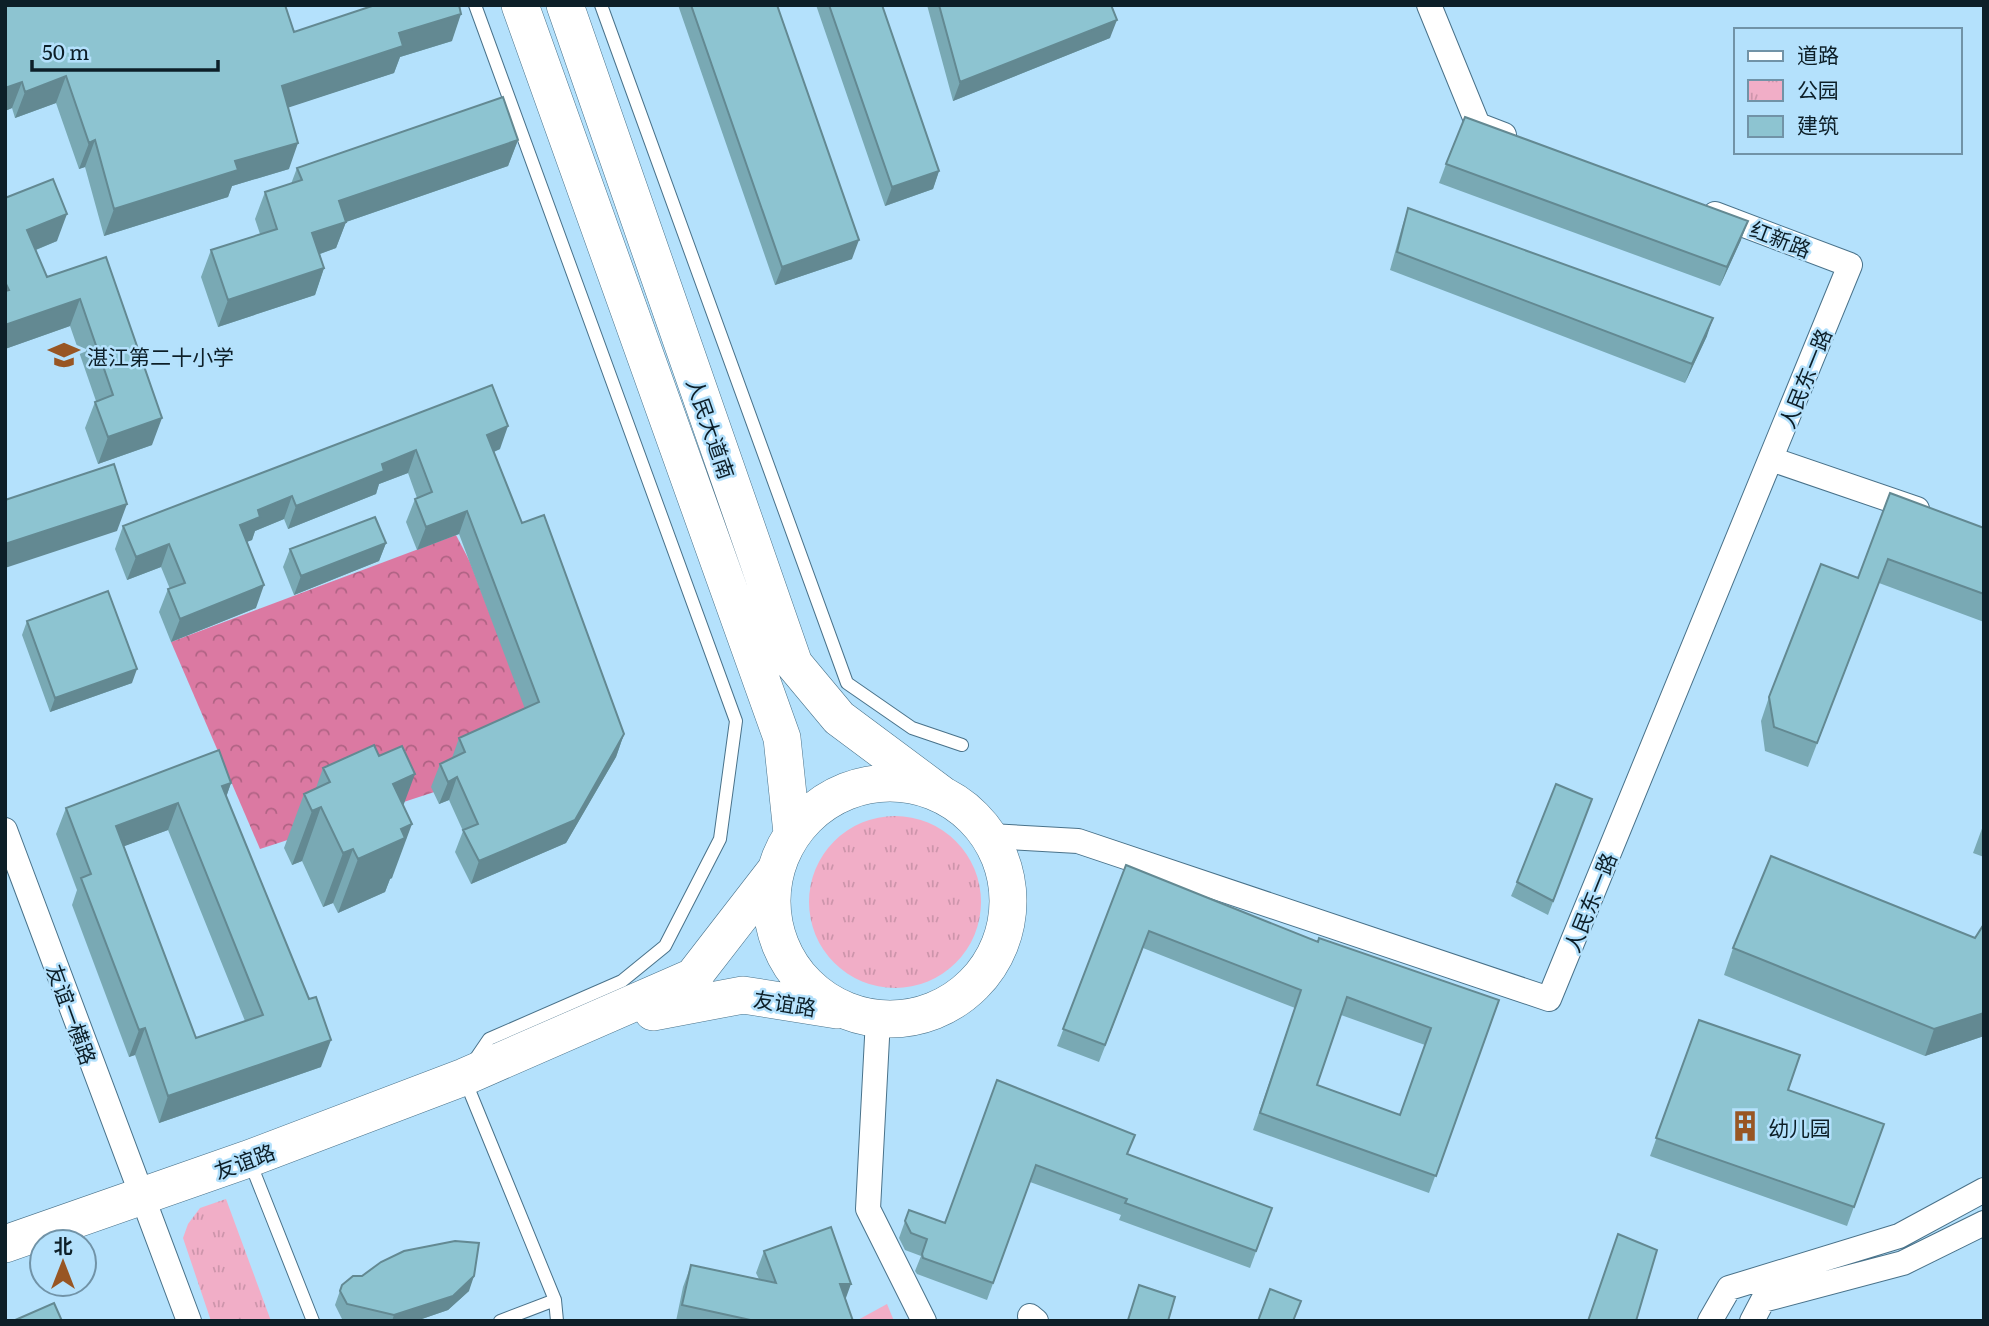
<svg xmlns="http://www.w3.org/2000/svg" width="1989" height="1326" font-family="Literata,'Noto Sans SC',serif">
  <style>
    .grass { fill: #f1aec7 }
    .forest { fill: url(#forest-crowns) }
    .park { fill: url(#park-tufts) }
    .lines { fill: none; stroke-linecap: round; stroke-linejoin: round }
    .lane-casing { stroke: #49728a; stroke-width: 14 }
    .street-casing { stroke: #49728a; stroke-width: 26 }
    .primary-casing { stroke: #49728a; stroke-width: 38 }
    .lane { stroke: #fff; stroke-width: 12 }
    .street { stroke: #fff; stroke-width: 24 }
    .primary { stroke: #fff; stroke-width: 37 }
    .wall { fill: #79a9b4; fill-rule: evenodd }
    .shaded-wall { fill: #638992 }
    .building { fill: #8dc4d1; stroke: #638992; stroke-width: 2; fill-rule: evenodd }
    .labels { text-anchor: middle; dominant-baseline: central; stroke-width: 5; stroke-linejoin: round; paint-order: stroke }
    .street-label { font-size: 21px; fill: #0d1f28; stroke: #b4e1fc }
    .poi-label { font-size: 21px; fill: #0d1f28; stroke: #b4e1fc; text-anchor: start }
  </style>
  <defs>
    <pattern id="forest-crowns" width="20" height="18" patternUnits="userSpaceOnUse" patternTransform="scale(1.75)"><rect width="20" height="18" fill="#db79a2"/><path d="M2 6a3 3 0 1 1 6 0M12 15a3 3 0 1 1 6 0" fill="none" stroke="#b06384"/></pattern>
    <pattern id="park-tufts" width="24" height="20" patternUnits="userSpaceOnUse" patternTransform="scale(1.75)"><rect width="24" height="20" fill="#f1aec7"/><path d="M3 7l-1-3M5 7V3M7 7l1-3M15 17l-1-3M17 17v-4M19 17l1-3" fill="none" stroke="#cd95ab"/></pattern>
  </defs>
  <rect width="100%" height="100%" fill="#b4e1fc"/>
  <!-- grass -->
  <path class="grass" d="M887,1304l7,17h-38z"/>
  <!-- forest -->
  <path class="forest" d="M456,535l14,27 74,194 -284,93 -89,-207z"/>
  <!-- park -->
  <path class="park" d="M809 902a86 86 0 1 1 172 0a86 86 0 1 1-172 0Z
    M226,1199l45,122h-60l-28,-83 5,-14 12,-16z"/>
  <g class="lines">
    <defs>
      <path id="lane" d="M601,5l246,678 65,45 50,17
        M474,1061l15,-22 133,-58 43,-35 55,-107 16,-118 -261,-716
        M465,1080l90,220 -55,21
        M250,1162l63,159
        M555,1300l2,21"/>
      <path id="street" d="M1429,5l49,120 26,10
        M1771,459l146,50
        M5,830l184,491
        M990,836l88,5 471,158 301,-734 -135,-51
        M878,1019l-10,190 56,112
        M1030,1316l6,5
        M1710,1321l19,-33 170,-52 85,-46
        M1752,1321l11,-21 140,-37 81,-40"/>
      <path id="primary" d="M520,5l262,733 10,95
        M565,5l229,659 45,54 102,76
        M772 901a118 118 0 1 1 236 0a118 118 0 1 1-236 0Z
        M653,1012l90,-17 94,15
        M5,1244l243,-85 216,-82 229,-100 82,-106"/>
    </defs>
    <!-- lane casing -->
    <use href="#lane" class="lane-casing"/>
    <!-- street casing -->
    <use href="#street" class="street-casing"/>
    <!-- primary casing -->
    <use href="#primary" class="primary-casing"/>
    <!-- lane -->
    <use href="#lane" class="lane"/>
    <!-- street -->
    <use href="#street" class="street"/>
    <!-- primary -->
    <use href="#primary" class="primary"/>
  </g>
  <!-- wall -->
  <path class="wall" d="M5,5l289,27 158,9 -52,16 -6,16 -106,34 1,62 -57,17 -4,11 -124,39 -19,-69 -6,2 -23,-66 -41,15 -3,-10 -7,3z
    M678,5h99l75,254 -77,26z
    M816,5h66l57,166 -6,18 -48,17z
    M927,5h184l-1,33 -157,63z
    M518,140l-10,26 -162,56 -10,26 -16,6 4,14 -9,27 -97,32 -17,-50 10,-27 49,-16 -5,-15 10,-27 26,-8 6,-16z
    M1446,164l295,76 -21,46 -281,-103z
    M5,198l52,43 -21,9 11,27 59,-20 46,188 -54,19 -13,-36 10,-26 1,-1 -26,-75 -65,23z
    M1408,208l299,128 -22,47 -295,-113 12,-43z
    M492,385l8,64 -6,3 28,71 102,211 -8,23 -50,86 -95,41 -16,-32 8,-21 -14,-31 -10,4 -8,-17 9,-23 12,-6 7,-20 66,-29 -66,-175 -42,16 -11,-28 9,-23 2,-1 -9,-25 -29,11 -3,10 -88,35 -4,-10 -29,12 -3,9 -6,2 10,66 -85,34 -12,-30 9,-23h2l-9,-22 -34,13 -12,-31 8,-23z
    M1890,493l94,35v94l-105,-39 -71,184 -43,-16 -4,-30 8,-24 89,-119z
    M386,543l-7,18 -85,34 -11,-28 7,-18z
    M27,621l105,62 -82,29 -28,-77z
    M323,768l80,37 -11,73 -2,1 -5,13 -47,21 -5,-10 -10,4 -21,-46 -10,4 -8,-17 20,-54 12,-6z
    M231,783l-5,14 95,270 -162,56 -24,-68 -6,2 -57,-152 5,-15 -21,-56 10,-26zM168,830l77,191 -49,17 -72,-192z
    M1592,799l-44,116 -37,-19 6,-14z
    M1984,823v34l-11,-4z
    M1126,865l192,77 181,58 -70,193 -176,-63 42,-122 -152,-60 -44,114 -42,-16zM1341,1015l84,30 -25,70 -83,-30z
    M1984,924v112l-59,20 -201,-81 9,-27 242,-10z
    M1699,1020l89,70 96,34 -37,102 -197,-70z
    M997,1080l130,75 145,53 -22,60 -131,-48 2,-5 -91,-33 -43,118 -70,-26 -2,-3 6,-15 -16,-6 -6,-12 10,-28 36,13z
    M764,1251l82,49 7,21h-177l7,-34 8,-22 68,14 -3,-6z
    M342,1285l127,6 -21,19 -32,11h-64l-10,-2 -7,-14z"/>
  <!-- shaded-wall -->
  <path class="shaded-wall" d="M461,14l-9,27 -52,16 -6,16 -122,40 10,-27 117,-53z
    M1117,20l-7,18 -157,63 7,-19z
    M66,76l-10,27 -41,15 10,-26z
    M22,82l-10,26 -7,3v-23z
    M95,140l-10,27 -6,2 10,-26z
    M518,140l-10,26 -162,56 -10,26 -33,12 9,-27 27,-32z
    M298,143l-9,26 -57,17 -4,11 -124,39 10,-27 121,-48z
    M939,171l-6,18 -48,17 7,-19z
    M67,214l-10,27 -39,16 9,-27z
    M1748,221l-7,19 -21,46 7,-19z
    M859,240l-7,19 -77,26 7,-18z
    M324,268l-9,27 -97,32 10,-27z
    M80,299l-10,27 -65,23v-24z
    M1713,318l-6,18 -22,47 7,-19z
    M162,418l-10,27 -54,19 10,-27z
    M508,426l-8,23 -21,9 8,-23z
    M416,450l-8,23 -29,11 -3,10 -88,35 8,-23 86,-42z
    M292,496l-8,23 -29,12 -3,9 -21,8 9,-23 18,-15z
    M127,504l-10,27 -112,37v-24z
    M467,511l-8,23 -42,16 9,-23z
    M386,543l-7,18 -85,34 7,-19z
    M169,544l-8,23 -34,13 9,-23z
    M264,585l-8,23 -85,34 9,-23z
    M137,669l-5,14 -82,29 5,-14z
    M624,734l-8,23 -50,86 -95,41 8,-23z
    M415,774l-20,54 -2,-44z
    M457,777l-8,23 -10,4 9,-22z
    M231,783l-9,26v-23z
    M178,803l-10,27 -62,23 10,-27z
    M321,807l-19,54 -10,4 20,-54z
    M412,824l-20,54 -2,1 -5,13 -47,21 20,-54 43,-30z
    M353,849l-20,54 -10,4 20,-54z
    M1984,1013v23l-59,20 9,-27z
    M145,1028l-10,27 -6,2 10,-27z
    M331,1040l-10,27 -162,56 9,-27z
    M474,1276l-5,15 -21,19 -32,11h-24l2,-6z
    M840,1284h11l-8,22z"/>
  <!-- building -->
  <path class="building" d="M5,5h280l9,27 81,-27h84l2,9 -62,19 4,13 -121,40 16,57 -63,18 3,9 -124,39 -19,-69 -6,3 -23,-67 -41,16 -3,-10 -17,6z
    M691,5h86l82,235 -77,27z
    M829,5h53l57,166 -47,16z
    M939,5h172l6,15 -157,62z
    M503,97l15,43 -179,61 7,21 -34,11 12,35 -96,32 -17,-50 66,-21 -12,-37 37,-12 -5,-12z
    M1465,117l283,104 -21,46 -281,-103z
    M53,179l14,35 -40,16 20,47 59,-20 56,161 -54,19 -13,-35 18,-7 -33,-96 -75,26v-34l4,-1 -4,-8v-84z
    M1408,208l305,110 -21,46 -295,-112z
    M492,385l16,41 -21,9 35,88 22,-8 80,219 -49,86 -96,41 -16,-31 15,-6 -21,-47 -9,5 -8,-18 25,-12 -6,-14 80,-36 -72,-191 -41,16 -11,-28 17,-7 -16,-42 -34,14 2,7 -88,35 -4,-10 -34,14 2,7 -20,8 24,60 -84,34 -12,-30 17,-6 -16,-39 -33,13 -13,-31z
    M114,464l13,40 -122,40v-44z
    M1890,493l94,35v66l-96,-35 -71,184 -43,-16 -5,-30 52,-133 37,14z
    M375,517l11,26 -85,33 -11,-27z
    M108,591l29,78 -82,29 -28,-77z
    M374,745l5,11 23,-10 13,28 -22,10 19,40 -11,5 4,9 -47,21 -5,-10 -10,4 -22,-46 -9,4 -8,-17 26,-12 -7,-14z
    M219,750l12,33 -9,3 87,213 7,-2 15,43 -163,56 -23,-68 -6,2 -58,-152 10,-4 -25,-66zM178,803l85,212 -67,23 -80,-212z
    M1556,784l36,15 -39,102 -36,-19z
    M1771,856l204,82 9,-14v89l-50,16 -201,-81z
    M1126,865l192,77 1,-4 180,62 -63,176 -176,-63 41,-123 -152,-59 -44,114 -42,-16zM1347,997l84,31 -31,87 -83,-30z
    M1699,1020l101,35 -12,35 96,34 -30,83 -198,-69z
    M997,1080l138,55 -8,19 145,54 -16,43 -131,-48 2,-4 -91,-34 -43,118 -70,-25 -1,-4 5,-15 -16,-6 -6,-12 4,-11 36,13z
    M831,1227l20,57h-11l13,37h-98l-73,-16 9,-40 85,18 -12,-32z
    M1618,1234l39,16 -21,71h-48z
    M455,1241l24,2 -5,33 -21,20 -59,19 -47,-11 -7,-13 2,-6 11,-9h9l19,-14 23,-11z
    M1139,1285l36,12 -7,24h-37l-3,-1z
    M1270,1289l31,12 -8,20h-35z
    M54,1303l8,18h-49z"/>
  <!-- icons -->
  <defs>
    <symbol id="school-bare" viewBox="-9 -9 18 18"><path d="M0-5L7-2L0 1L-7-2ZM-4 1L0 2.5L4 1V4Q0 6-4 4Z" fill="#985624" stroke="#b4e1fc" stroke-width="2.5" paint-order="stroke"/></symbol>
    <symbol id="building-bare" viewBox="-9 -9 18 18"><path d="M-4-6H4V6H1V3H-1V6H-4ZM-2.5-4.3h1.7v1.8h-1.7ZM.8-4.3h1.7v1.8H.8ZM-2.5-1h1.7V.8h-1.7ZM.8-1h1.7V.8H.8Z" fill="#985624" stroke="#b4e1fc" stroke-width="2.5" paint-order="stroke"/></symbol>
  </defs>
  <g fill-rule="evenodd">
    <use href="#school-bare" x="42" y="333" width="44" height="44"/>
    <use href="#building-bare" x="1723" y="1104" width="44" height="44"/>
  </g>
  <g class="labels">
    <!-- street labels -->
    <g class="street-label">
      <text transform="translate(1781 238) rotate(21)">红新路</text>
      <text transform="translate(1804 378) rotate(-68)">人民东一路</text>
      <text transform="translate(712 428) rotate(71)">人民大道南</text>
      <text transform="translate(1589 902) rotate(-68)">人民东一路</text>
      <text transform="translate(785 1002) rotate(9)">友谊路</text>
      <text transform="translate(73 1014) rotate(70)">友谊一横路</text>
      <text transform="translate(244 1160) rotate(-20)">友谊路</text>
    </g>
    <!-- poi labels -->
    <g class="poi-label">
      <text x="87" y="355">湛江第二十小学</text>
      <text x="1768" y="1126">幼儿园</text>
    </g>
  </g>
  <!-- border -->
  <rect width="1989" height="1326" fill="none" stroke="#0d1f28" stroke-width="14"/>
  <!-- legend -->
  <rect x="1734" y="28" width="228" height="126" fill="#b4e1fc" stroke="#7193a7" stroke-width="2"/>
  <rect x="1748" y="51" width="35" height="10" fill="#ffffff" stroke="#7193a7" stroke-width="2"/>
  <text x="1797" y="63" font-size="21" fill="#0d1f28">道路</text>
  <rect x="1748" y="80" width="35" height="21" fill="url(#park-tufts)" stroke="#7193a7" stroke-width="2"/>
  <text x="1797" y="98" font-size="21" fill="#0d1f28">公园</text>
  <rect x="1748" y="116" width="35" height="21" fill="#8dc4d1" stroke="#7193a7" stroke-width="2"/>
  <text x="1797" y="133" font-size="21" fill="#0d1f28">建筑</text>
  <!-- north arrow -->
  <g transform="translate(63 1263)"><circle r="33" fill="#b4e1fc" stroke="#7193a7" stroke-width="2"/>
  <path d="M0-5L12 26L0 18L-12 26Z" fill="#985624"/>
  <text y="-10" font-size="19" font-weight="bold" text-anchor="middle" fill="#0d1f28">北</text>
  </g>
  <!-- scale -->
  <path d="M32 60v10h186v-10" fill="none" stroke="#0d1f28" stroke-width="3.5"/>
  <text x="42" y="60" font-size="21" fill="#0d1f28" stroke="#b4e1fc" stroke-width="5" paint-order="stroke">50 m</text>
</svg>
